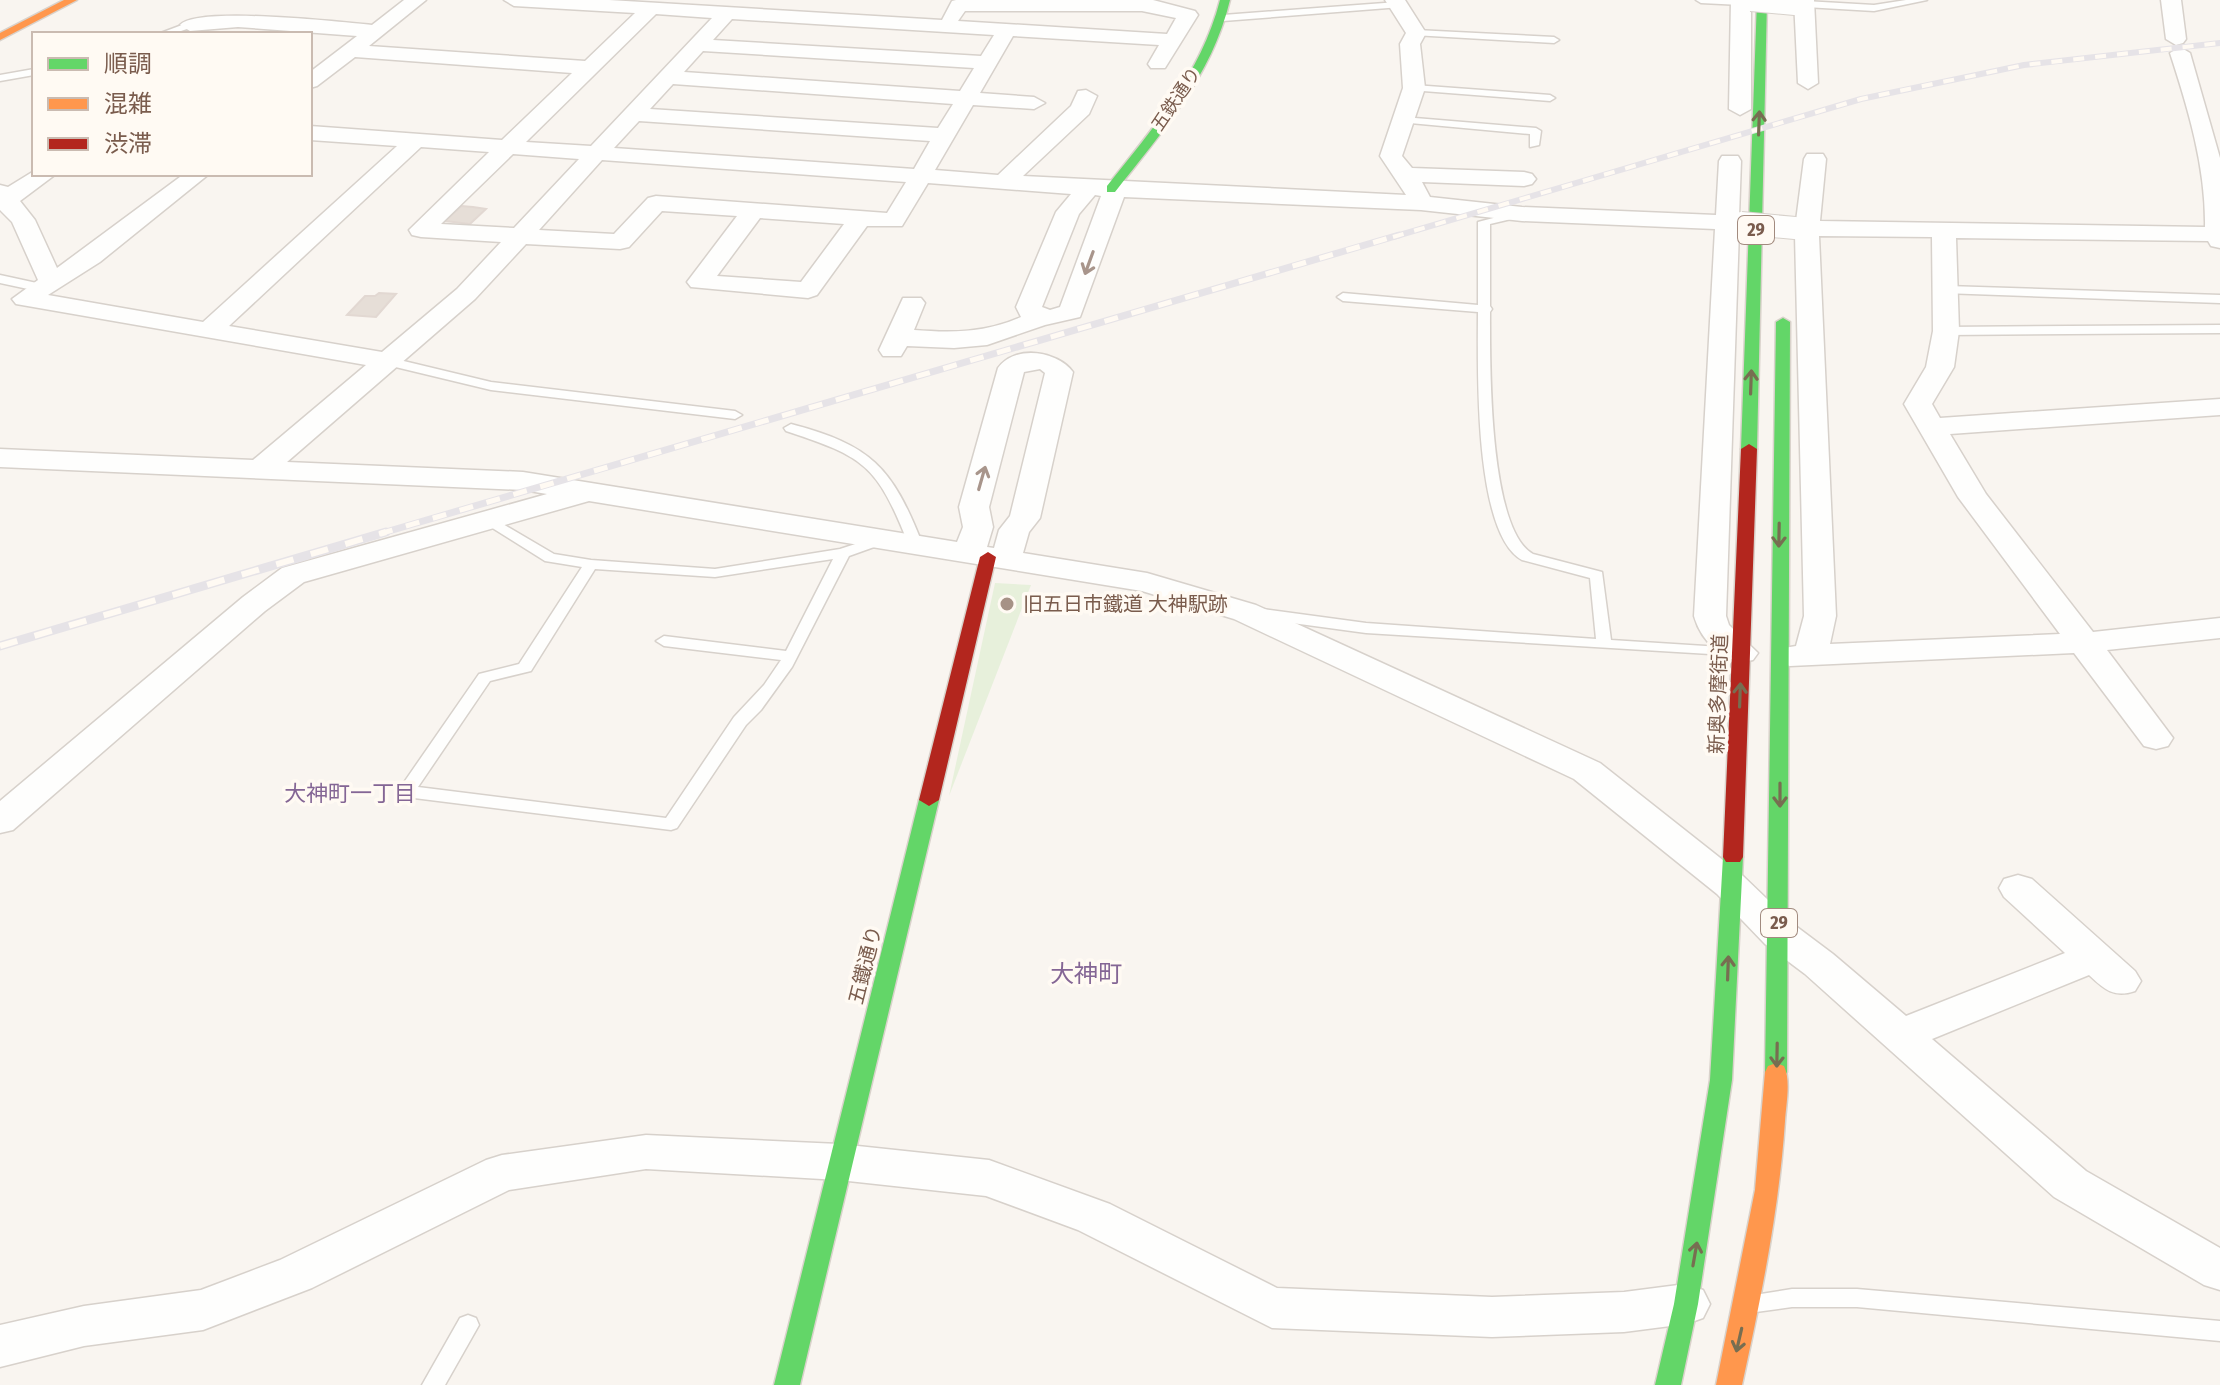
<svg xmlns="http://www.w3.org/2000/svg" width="2220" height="1385" font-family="'Fira Sans Condensed','Noto Sans JP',sans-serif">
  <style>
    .green { fill: #e7f0db }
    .building { fill: #e6ded7; stroke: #e2d8d2; stroke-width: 2 }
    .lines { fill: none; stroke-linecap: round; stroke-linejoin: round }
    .lane-casing { stroke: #d7d1cb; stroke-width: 3 }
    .street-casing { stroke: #d7d1cb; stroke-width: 3 }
    .fast-casing { stroke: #d9d2cb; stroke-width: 3 }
    .slow-casing { stroke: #d9d2cb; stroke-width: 3 }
    .jam-casing { stroke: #d9d2cb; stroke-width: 3 }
    .lane { fill: #fefefd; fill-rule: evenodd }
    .street { fill: #fefefd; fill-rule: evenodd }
    .fast { fill: #63d668; fill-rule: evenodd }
    .slow { fill: #ff974d; fill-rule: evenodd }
    .jam { fill: #b3261e; fill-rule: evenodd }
    .rail-far2-casing { stroke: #e6e3e7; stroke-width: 6 }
    .rail-far1-casing { stroke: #e6e3e7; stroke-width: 7 }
    .rail-casing { stroke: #e6e3e7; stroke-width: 9 }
    .rail-far2 { stroke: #fffaf3; stroke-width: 4; stroke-dasharray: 11; stroke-linecap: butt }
    .rail-far1 { stroke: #fffaf3; stroke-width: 5; stroke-dasharray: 14; stroke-linecap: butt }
    .rail { stroke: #fffaf3; stroke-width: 6; stroke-dasharray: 18; stroke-linecap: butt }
    .street-bridge-casing { stroke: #d7d1cb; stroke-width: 24; stroke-linecap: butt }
    .street-bridge { stroke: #fefefd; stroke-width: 22 }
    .oneway { stroke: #776e51 }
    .oneway2 { stroke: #a8958b }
    .poi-dot { fill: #a69286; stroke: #fffaf3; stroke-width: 3 }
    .labels { text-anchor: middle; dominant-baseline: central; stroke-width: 7; stroke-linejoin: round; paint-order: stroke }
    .far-street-label { font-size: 18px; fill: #7a5c4d; stroke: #fffaf3 }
    .shield { fill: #fffaf3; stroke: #a28b7f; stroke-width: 2 }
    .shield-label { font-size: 18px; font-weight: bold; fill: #7a5c4d }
    .poi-label { font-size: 20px; fill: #7a5c4d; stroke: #fffaf3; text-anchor: start }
    .street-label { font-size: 20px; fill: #7a5c4d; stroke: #fffaf3 }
    .neighbourhood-label { font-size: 22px; fill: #846695; stroke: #fffaf3 }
    .quarter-label { font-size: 24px; fill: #846695; stroke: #fffaf3 }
  </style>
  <rect width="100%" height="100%" fill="#f9f5f0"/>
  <!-- green -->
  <path class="green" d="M995,583l36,2 -82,211z"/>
  <!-- building -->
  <path class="building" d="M461,206l12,1 13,2 -16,15 -25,-3z
    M379,293l17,1 -20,23 -29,-2 18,-19h10z"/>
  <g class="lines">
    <defs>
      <path id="lane" d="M1696,0h48l2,2 -5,3 -40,-2z
        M1906,0h21l-53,11 -69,-4 -5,-3 5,-3 69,4z
        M1398,2l3,1v4l-178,14 -5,-3 5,-3z
        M190,22l5,3 -2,2 -21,7h-14z
        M1416,30l138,7 5,3 -5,3 -141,-8v-4z
        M34,69v6l-34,6v-6z
        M1414,85l136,10 5,3 -5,3 -140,-11 -1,-2z
        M1403,117l133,11 5,3 -2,14 -9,2v-13l-131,-12 -1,-2z
        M1520,211l6,3 -2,2 -34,8v82l2,3 -2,3c0,49 -2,217 43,242l69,18 9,68 126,8 8,5 -2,3 -377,-23 -104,-14 -8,-5 8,-5 104,14 230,16 -6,-61 -68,-18c-49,-27 -44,-195 -44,-248l-135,-11 -6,-4 6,-4 135,12v-83z
        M0,275l46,10 2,3 -6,4 -42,-9z
        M1947,286l273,9v8l-277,-10 -2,-3z
        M2220,325v8l-274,2 -6,-4 6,-4z
        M387,357l104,25 244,29 7,4 -7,4 -244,-29 -108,-26 -2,-3z
        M791,424c80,21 101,43 131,119l-2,3 -5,1 -7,-4c-31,-78 -43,-86 -122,-112l-2,-3z
        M491,517l63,37 37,6 124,9 125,-20 43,-14 7,4 -2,3 -39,14 -57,111 -31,43 -15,15 -69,103 -6,2 -265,-33 -8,-6 81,-117 40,-10 63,-97 -37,-6 -59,-37 -2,-3 2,-3zM833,559l-47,92 -122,-15 -8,5 8,5 117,14 -17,25 -30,32 -68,101 -248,-31 72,-106 41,-10 64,-102 120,8z
        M1792,1289h65l363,32v20l-363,-34h-65l-36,5 -8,-2 -3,-7 3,-7z
        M468,1315l8,3 3,7 -34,60h-23l38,-67z"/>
      <path id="street" d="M404,0h22l-57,46 216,15 50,-48 -121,-7 -10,-6h105l333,20 10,-19 4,-1h197l42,11 3,4 -33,53h-14l-3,-4 11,-19 -146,-9 -33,57 54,4 11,6 -11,6 -61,-4 -38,65 63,5 73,-69 7,-15 8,-1 11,6 -8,18 -66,62 383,19 -26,-39 23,-68 -3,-44 6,-11 -21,-33h20l21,33 -6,11 5,44 -23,68 10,12 112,4 8,2 4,5 -4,5 -8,2 -102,-4 8,15 92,10 194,8 3,-54 3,-5h16l3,5 -2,55 10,2 4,5 -4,5 -10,2 -13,386 3,9 29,28 -5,7c-27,7 -52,-19 -59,-44l21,-387 -193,-8 -101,-11 -297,-13 -44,120 -35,8 -58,20 -33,3 -47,-2 -6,10h-18l-4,-6 24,-52h18l4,5 -11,27c37,3 72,3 107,-13l-5,-10 40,-95 15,-18 -143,-11 -26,43h-35l-50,69 -9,3 -117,-11 -4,-5 50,-66 -75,-5 -33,36 -9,2 -94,-5 -51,55 -188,163 236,10 434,70 6,-15 -4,-20 39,-139c17,-24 60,-17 75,4l-33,146 -11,14 -6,21 124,20 109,32 344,158 143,113 50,48 40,30 73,62 159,-63 -61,-56 -5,-9 5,-9 14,-4 14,4 103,92 6,10 -6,10c-21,7 -30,-1 -46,-16l-157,64 154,132 134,77v42l-16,-5 -150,-88 -249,-223 -40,-30 -48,-50 -143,-115 -340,-160 -92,-28 -553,-90 -285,81 -39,29 -252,219 -13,3v-32l243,-204 39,-29 265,-74 -24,-4 -523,-23v-18l253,11 113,-95 -350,-61 -4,-5 26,-19 -26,-58 -12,-12v-25l8,2 26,-16v3h22l-36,27 15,19 22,48 127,-94h25l-109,88 -52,33 155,27 194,-176 -87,-6v-14l192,14 70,-67 -217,-16 -38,29 -7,2v-16l47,-36 -119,-9 -48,4 -10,-6c17,-19 160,-3 192,0zM965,11h177l34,7 -9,16 -209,-13zM656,14l56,4 -121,128 -65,-4zM732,19l262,16 -13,21 -268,-16zM703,51l271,17 -14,23 -276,-19zM673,84l280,20 -15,24 -288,-19zM639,121l291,20 -16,28 -300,-21zM421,147l68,5 -80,78 3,5 9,2 80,5 -44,47 -75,63 -153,-26zM513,154l66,5 -65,69 -73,-4zM602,160l304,22 -19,31 -231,-17 -8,2 -34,36 -75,-4zM1095,195l6,1 -41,111 -10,3 -8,-3 37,-93zM760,218l84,6 -43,58 -84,-6zM1040,369l5,4 -35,143 -11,14 -5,18 -7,-1 6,-20 -4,-20 35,-135z
        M1731,0h20v109l-11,6 -11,-6z
        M1794,0h20l4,83 -10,6 -10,-6z
        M2161,0h20l5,39 -3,4 -7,2 -10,-6z
        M2180,47l10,6 30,105v90l-9,-2 -3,-5 -252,-3 3,93 -5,36 -22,37 8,14 280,-19v16l-270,19 36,60 107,138 127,-14v20l-113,12 66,88 -5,8 -12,3 -12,-3 -70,-93 -284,13 -12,-3 -5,-7 5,-7 18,-3 8,-30 -9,-381 -9,-2 -3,-5 3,-5 10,-2 8,-62 3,-5h16l3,5 -6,62 385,6c1,-59 -17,-119 -35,-174zM1819,236l113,1 1,94 -7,36 -22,37 54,93 102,137 -230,10 6,-28z
        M646,1135l193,9 150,16 121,44 167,84 215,9 132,-5 62,-8 17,6 7,14 -7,14 -17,6 -62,8 -132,5 -220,-9 -194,-98 -92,-34 -147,-16 -193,-11 -137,21 -197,98 -109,42 -119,16 -84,21v-42l84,-19 117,-16 79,-30 206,-100 16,-5z"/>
      <path id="fast" d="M1220,0h10c-18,76 -68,132 -115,192h-8v-6c46,-58 94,-112 113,-186z
        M1757,0h10l-10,449 -8,5 -8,-5z
        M1783,318l7,4 -3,750 -3,6 -8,3 -8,-3 -3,-6 11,-750z
        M929,794l10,6 -139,585h-26l145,-585z
        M1733,850l7,2 3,5 -11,223 -34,224 -17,81h-26l19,-81 36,-224 13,-223 3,-5z"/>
      <path id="slow" d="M64,0h13l-77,40v-7z
        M1776,1063l8,3c7,14 2,39 1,55 -6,89 -24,177 -43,264h-26l39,-195 10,-118 3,-6z"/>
      <path id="jam" d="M1749,444l8,5 -14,408 -3,5h-14l-3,-5 18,-408z
        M988,552l8,5 -57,243 -10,6 -10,-6 61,-243z"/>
    </defs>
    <!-- lane casing -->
    <use href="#lane" class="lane-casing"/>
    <!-- street casing -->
    <use href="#street" class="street-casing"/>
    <!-- fast casing -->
    <use href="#fast" class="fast-casing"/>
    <!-- slow casing -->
    <use href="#slow" class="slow-casing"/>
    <!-- jam casing -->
    <use href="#jam" class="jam-casing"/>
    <!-- lane -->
    <use href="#lane" class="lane"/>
    <!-- street -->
    <use href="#street" class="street"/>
    <!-- fast -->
    <use href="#fast" class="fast"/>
    <!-- slow -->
    <use href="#slow" class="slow"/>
    <!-- jam -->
    <use href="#jam" class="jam"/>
    <defs>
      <path id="rail-far2" d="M1393,237l468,-138 163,-34 196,-22"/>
      <path id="rail-far1" d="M379,534l1020,-299"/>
      <path id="rail" d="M0,646l386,-114"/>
    </defs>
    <!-- rail-far2 casing -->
    <use href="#rail-far2" class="rail-far2-casing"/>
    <!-- rail-far1 casing -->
    <use href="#rail-far1" class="rail-far1-casing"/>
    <!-- rail casing -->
    <use href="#rail" class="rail-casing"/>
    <!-- rail-far2 -->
    <use href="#rail-far2" class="rail-far2"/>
    <!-- rail-far1 -->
    <use href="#rail-far1" class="rail-far1"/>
    <!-- rail -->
    <use href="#rail" class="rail"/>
    <defs>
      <path id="street-bridge" d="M1751,0l44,4
        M1741,223l54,5"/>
    </defs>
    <!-- street-bridge casing -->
    <use href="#street-bridge" class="street-bridge-casing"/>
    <!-- street-bridge -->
    <use href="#street-bridge" class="street-bridge"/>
  </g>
  <!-- one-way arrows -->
  <defs><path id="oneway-shaft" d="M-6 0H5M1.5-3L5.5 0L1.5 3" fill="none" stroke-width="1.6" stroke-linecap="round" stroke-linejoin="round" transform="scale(2)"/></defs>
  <g class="oneway">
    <use href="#oneway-shaft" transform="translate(1759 123) rotate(-88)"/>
    <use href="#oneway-shaft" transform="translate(1751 382) rotate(-88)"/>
    <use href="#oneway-shaft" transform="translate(1779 535) rotate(91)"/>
    <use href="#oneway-shaft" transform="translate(1740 695) rotate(-88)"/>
    <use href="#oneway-shaft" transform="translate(1780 795) rotate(90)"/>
    <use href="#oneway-shaft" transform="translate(1728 968) rotate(-88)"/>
    <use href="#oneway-shaft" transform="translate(1777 1055) rotate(91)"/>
    <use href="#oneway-shaft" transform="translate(1695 1254) rotate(-80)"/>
    <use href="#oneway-shaft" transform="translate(1739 1340) rotate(103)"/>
  </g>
  <g class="oneway2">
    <use href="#oneway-shaft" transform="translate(1089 263) rotate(110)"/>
    <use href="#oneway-shaft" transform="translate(982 478) rotate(-74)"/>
  </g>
  <!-- markers -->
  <circle class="poi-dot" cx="1007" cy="604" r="8"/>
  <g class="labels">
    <!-- far-street labels -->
    <g class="far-street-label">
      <text transform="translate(1176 99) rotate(-56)">五鉄通り</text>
    </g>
    <!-- shield labels -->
    <g class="shield">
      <rect x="1738" y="216" width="36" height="28" rx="6"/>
      <rect x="1761" y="909" width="36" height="28" rx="6"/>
    </g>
    <g class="shield-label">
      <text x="1756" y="230">29</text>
      <text x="1779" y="923">29</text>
    </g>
    <!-- poi labels -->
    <g class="poi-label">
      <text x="1023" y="604">旧五日市鐵道 大神駅跡</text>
    </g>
    <!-- street labels -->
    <g class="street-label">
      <text transform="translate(1718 694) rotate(-88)">新奥多摩街道</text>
      <text transform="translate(865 965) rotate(-76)">五鐵通り</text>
    </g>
    <!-- neighbourhood labels -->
    <g class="neighbourhood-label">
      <text x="350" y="793">大神町一丁目</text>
    </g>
    <!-- quarter labels -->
    <g class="quarter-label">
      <text x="1086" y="974">大神町</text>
    </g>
  </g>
  <!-- legend -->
  <rect x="32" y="32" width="280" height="144" fill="#fffaf3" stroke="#cabbb1" stroke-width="2"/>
  <rect x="48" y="58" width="40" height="12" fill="#63d668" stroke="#cabbb1" stroke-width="2"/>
  <text x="104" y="72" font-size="24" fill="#7a5c4d">順調</text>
  <rect x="48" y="98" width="40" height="12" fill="#ff974d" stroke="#cabbb1" stroke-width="2"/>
  <text x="104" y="112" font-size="24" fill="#7a5c4d">混雑</text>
  <rect x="48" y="138" width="40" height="12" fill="#b3261e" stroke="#cabbb1" stroke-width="2"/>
  <text x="104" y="152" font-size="24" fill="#7a5c4d">渋滞</text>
</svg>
